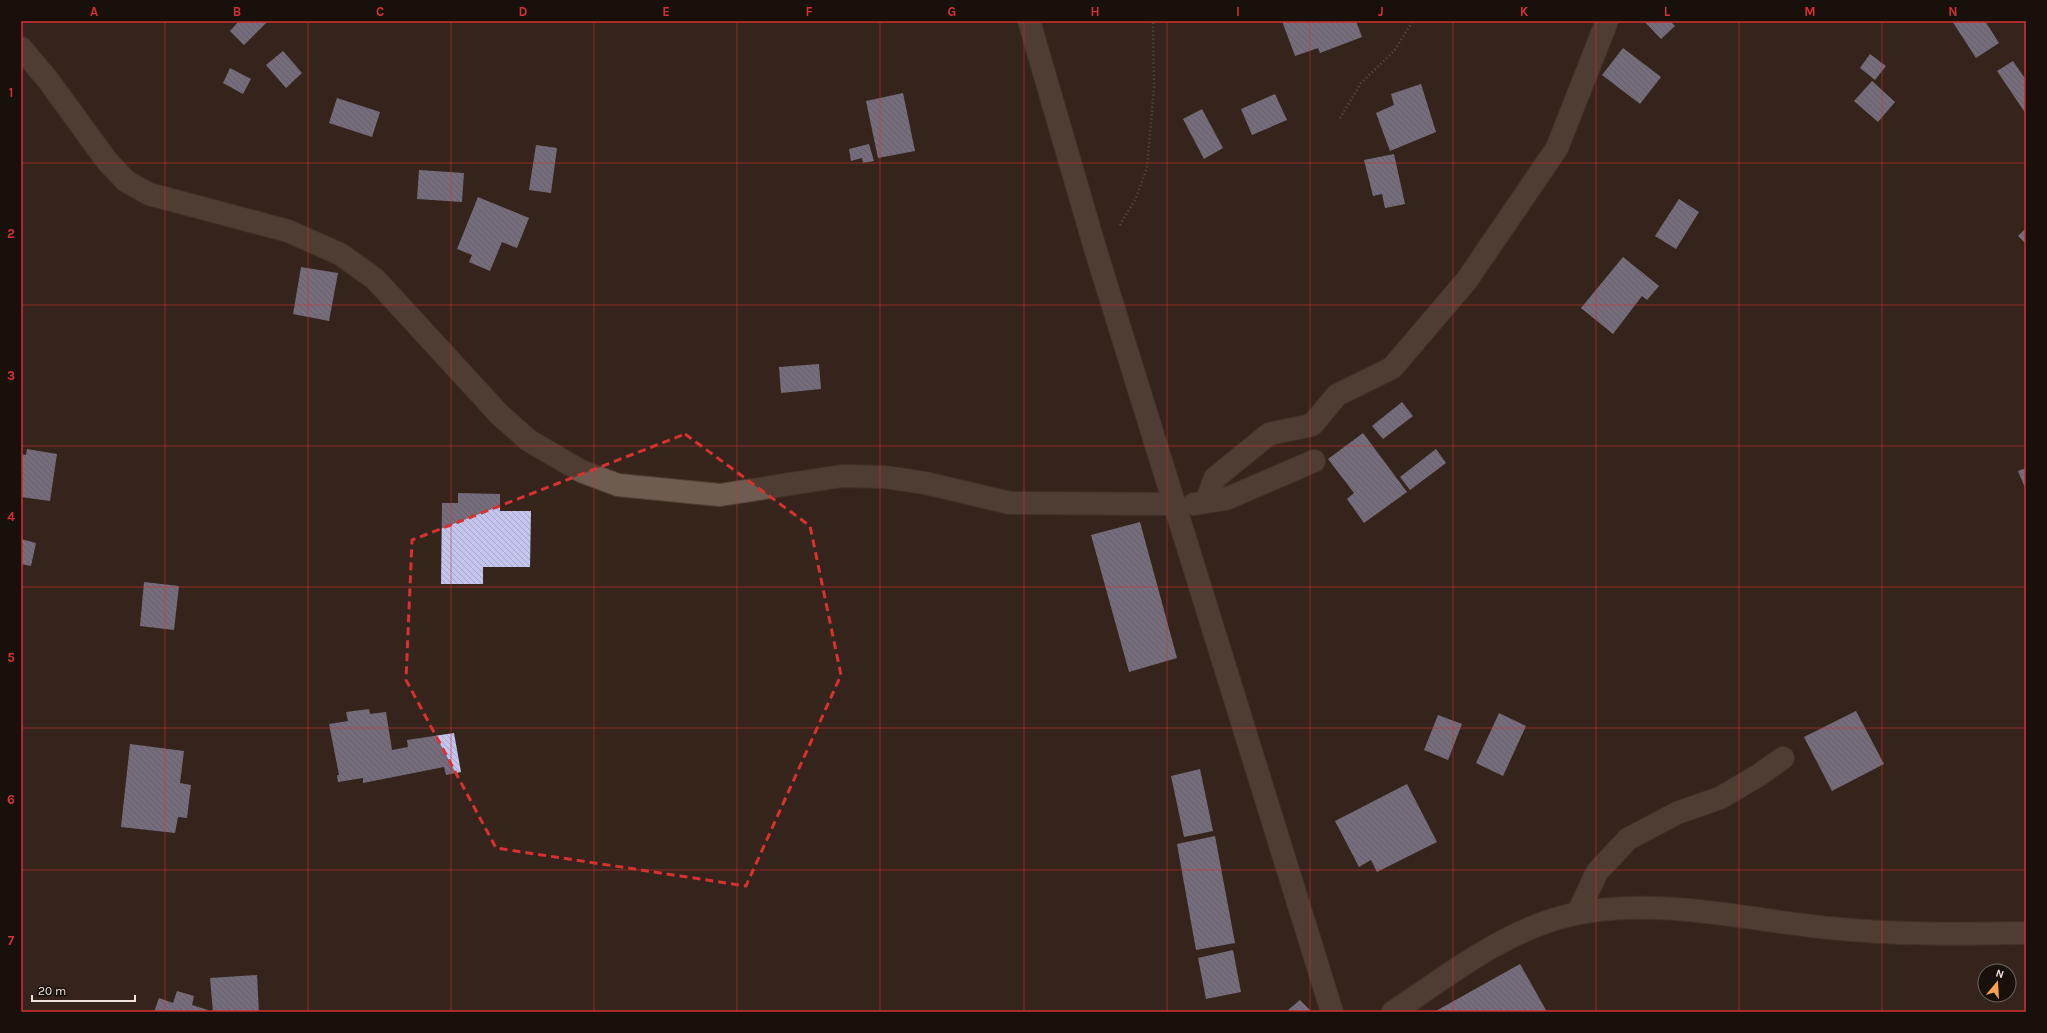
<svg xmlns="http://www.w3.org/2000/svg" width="2047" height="1033" font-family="Karla,sans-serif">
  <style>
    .building { fill: url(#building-back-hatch) }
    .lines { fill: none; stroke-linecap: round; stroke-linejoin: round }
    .minor-casing { stroke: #4f4239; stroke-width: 24 }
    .path { stroke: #8d7f76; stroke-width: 2.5; stroke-dasharray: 1 3; stroke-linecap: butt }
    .minor { stroke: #6f5c50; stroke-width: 22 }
    .marked { fill: none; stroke: #d73131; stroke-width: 3; stroke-dasharray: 8 5; stroke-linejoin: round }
    .grid { fill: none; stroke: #d73131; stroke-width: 1; stroke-opacity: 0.55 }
    .neatline { fill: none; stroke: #d73131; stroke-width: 1.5 }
    .grid-label { font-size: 13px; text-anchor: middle; font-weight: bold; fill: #d73131 }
  </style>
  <defs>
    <pattern id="building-back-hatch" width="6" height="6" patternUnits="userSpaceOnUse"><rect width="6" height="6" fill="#c4c5ef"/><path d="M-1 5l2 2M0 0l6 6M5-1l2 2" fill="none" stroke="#a5a5c4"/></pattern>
  </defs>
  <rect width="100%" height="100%" fill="#35251b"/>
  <!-- building -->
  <path class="building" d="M239,21h29l-24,24 -14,-14z
    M1282,21h74l6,16 -42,16 -2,-5 -23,8z
    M1644,21h26l5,5 -14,13z
    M1952,21h33l14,22 -23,15z
    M1623,48l38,29 -21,27 -38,-29z
    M283,51l19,22 -16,15 -20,-23z
    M1870,54l16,12 -11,14 -15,-12z
    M2013,61l13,19v34l-29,-43z
    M230,68l21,11 -8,15 -20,-11z
    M1872,81l23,21 -17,20 -24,-21z
    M1421,84l15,48 -46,19 -14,-38 18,-8 -3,-11z
    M903,93l12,58 -37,7 -12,-57z
    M1275,94l12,26 -35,15 -11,-26z
    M337,98l43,14 -8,25 -43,-14z
    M1202,109l21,39 -19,11 -21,-40z
    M869,144l5,17 -11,2 -1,-5 -11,3 -2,-12z
    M536,145l21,3 -6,45 -22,-3z
    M1394,154l11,50 -20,4 -3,-14 -9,2 -9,-36z
    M419,170l45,3 -2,29 -45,-3z
    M478,197l51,21 -12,30 -15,-6 -12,29 -21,-9 3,-7 -15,-6z
    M1679,199l20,13 -23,37 -21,-13z
    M2026,228v16l-8,-8z
    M1623,257l36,29 -12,14 -5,-4 -29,38 -32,-26z
    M301,267l37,6 -9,48 -36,-7z
    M819,364l2,25 -40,4 -2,-26z
    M1402,402l11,14 -30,23 -11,-13z
    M1363,433l44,59 -43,31 -17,-24 7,-6 -26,-34z
    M27,449l30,5 -7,47 -29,-4v-43l5,1z
    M1436,449l10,14 -36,27 -10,-13z
    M2026,468v22l-8,-19z
    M458,493l42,1v17h31l-1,56h-47v17h-42l1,-81h16z
    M1140,522l37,136 -48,14 -38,-137z
    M21,539l15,4 -5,23 -10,-2z
    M144,582l35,4 -5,44 -34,-4z
    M369,709l1,5 16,-2 6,38 16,-3 -1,-7 47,-7 7,39 -15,3 -2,-8 -81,16v-5l-25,4 -1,-7h2l-10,-51 19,-3 -2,-9z
    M1856,711l28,53 -52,27 -28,-54z
    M1499,713l27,13 -23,50 -27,-13z
    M1438,715l24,9 -14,36 -24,-10z
    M130,744l54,7 -4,32 11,2 -4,33 -9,-1 -3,16 -54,-6z
    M1200,769l13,62 -29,6 -13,-61z
    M1407,784l30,58 -60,30 -6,-12 -12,7 -24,-46z
    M1215,836l20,107 -39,7 -19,-106z
    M1233,950l8,42 -35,7 -8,-41z
    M1520,964l27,48h-113z
    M257,975l2,37h-46l-3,-34z
    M177,991l17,5 -2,9 16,5 -1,2h-53l5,-14 14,5z
    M1300,1000l11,11 -21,1 -2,-2z"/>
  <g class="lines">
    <defs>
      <path id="minor" d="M1029,21l66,227 237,764
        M21,48l27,32 59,81 19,20 23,13 139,37 52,23 35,25 124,135 29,26 53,31 37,14 102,10 122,-19 43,1 40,6 85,20 165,1
        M1206,502l9,-24 54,-44 43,-9 25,-30 55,-27 75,-88 90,-132 50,-127
        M1194,504l32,-5 88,-38
        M1578,913l19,-41 31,-33 49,-26 43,-15 39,-23 24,-17
        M1393,1012c47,-31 93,-67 145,-87 90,-36 199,-6 292,3 65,7 131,6 196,5"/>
    </defs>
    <!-- minor casing -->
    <use href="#minor" class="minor-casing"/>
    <!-- path -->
    <path class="path" d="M1340,118l21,-35 33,-32 19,-30
      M1120,225l16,-27 11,-30 7,-80 -1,-67"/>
    <!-- minor -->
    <use href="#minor" class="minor"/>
  </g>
  <!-- marked area -->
  <path d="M0 0H2047V1033H0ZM685,434l125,92 31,149 -95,211 -250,-38 -90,-168 6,-140z" fill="#35251b" fill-opacity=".55" fill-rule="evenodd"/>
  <path class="marked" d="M685,434l125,92 31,149 -95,211 -250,-38 -90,-168 6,-140z"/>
  <!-- grid -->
  <path class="grid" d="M165,21v991M308,21v991M451,21v991M594,21v991M737,21v991M880,21v991M1024,21v991M1167,21v991M1310,21v991M1453,21v991M1596,21v991M1739,21v991M1882,21v991M21,163h2005M21,305h2005M21,446h2005M21,587h2005M21,728h2005M21,870h2005"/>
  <!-- border -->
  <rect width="2047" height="1033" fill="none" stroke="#17100b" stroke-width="44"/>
  <!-- north arrow -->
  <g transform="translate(1997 983) rotate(18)"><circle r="19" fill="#17100b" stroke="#6e655f"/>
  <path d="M0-3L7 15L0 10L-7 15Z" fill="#f9a04d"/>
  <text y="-6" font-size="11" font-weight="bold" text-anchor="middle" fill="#f0e5de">N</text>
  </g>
  <!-- scale -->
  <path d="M32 995v6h103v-6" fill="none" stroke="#f0e5de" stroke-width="2"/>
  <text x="38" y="995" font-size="12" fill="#f0e5de" stroke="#17100b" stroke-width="3" paint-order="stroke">20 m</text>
  <rect x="22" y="22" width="2003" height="989" class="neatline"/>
  <g class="grid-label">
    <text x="94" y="16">A</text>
    <text x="237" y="16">B</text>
    <text x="380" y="16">C</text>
    <text x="523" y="16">D</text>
    <text x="666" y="16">E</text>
    <text x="809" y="16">F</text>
    <text x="952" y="16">G</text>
    <text x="1095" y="16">H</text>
    <text x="1238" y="16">I</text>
    <text x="1381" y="16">J</text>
    <text x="1524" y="16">K</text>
    <text x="1667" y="16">L</text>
    <text x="1810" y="16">M</text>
    <text x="1953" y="16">N</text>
    <text x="11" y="97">1</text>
    <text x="11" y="238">2</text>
    <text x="11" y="380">3</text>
    <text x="11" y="521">4</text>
    <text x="11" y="662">5</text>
    <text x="11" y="804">6</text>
    <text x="11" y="945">7</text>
  </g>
</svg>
